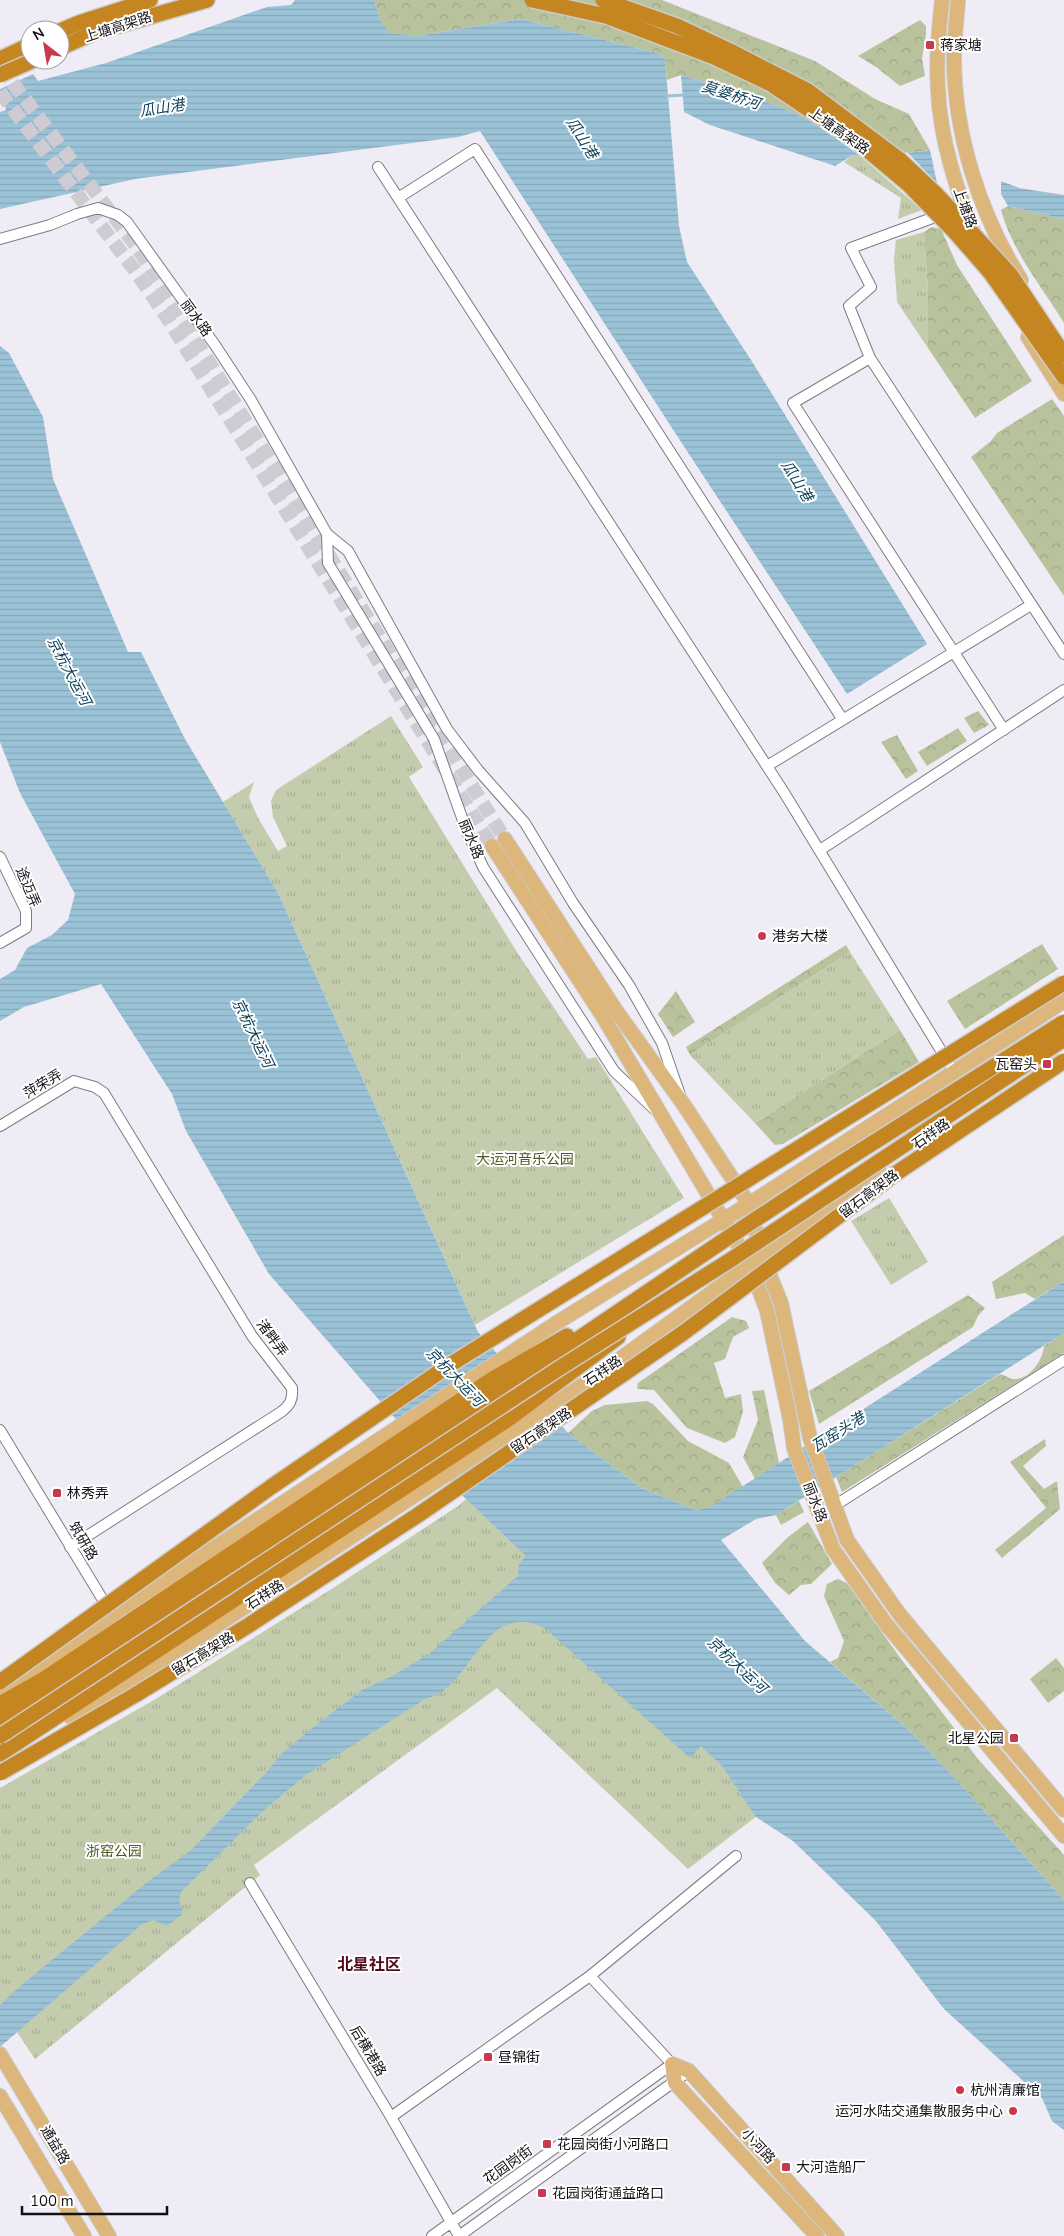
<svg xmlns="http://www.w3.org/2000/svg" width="1064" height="2236" font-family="'Nunito Sans','Noto Sans SC',sans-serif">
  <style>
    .grass { fill: url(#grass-tufts) }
    .forest { fill: url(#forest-crowns) }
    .water { fill: url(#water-rules) }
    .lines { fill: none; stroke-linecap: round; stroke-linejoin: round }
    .stream { stroke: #9bc3d8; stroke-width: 3 }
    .major-tunnel { stroke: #cfcbd3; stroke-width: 14; stroke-dasharray: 14 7; stroke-linecap: butt }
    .minor-casing { stroke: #7f7b83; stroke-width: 12 }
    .major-casing { stroke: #cbcbcb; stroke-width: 16 }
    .highway-casing { stroke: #cbcbcb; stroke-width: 18 }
    .minor { stroke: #fff; stroke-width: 10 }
    .major { stroke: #dcb67a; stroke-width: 14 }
    .highway { stroke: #c58521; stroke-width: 15 }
    .highway-bridge-casing { stroke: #cbcbcb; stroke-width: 18; stroke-linecap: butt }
    .highway-bridge { stroke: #c58521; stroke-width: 15 }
    .poi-dot { fill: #c9394e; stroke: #fff; stroke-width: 2 }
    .labels { text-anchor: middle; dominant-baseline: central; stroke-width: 4; stroke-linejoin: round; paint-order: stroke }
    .street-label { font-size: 14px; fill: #131114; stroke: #fff }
    .poi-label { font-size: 14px; fill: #131114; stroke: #fff; text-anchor: start }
    .park-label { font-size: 14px; fill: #4d5b22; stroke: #fff }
    .water-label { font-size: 15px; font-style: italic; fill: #0e4259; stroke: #fff }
    .quarter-label { font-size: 16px; font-weight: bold; fill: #520c18; stroke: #fff }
  </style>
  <defs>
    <pattern id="grass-tufts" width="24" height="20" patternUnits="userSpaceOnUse" patternTransform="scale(1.25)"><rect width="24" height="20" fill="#c3cdad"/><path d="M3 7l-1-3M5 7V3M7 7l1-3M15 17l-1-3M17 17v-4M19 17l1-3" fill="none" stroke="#a7af94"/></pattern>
    <pattern id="forest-crowns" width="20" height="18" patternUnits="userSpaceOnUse" patternTransform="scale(1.25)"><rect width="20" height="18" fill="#b8c39e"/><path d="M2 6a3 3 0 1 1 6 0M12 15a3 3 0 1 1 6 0" fill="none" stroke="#9da687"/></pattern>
    <pattern id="water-rules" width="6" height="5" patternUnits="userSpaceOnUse" patternTransform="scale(1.25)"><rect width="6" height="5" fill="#9bc3d8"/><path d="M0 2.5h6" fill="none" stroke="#85a6b8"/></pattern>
  </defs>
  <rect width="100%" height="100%" fill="#f0ecf5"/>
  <!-- grass -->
  <path class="grass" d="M853,155h6l63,55 -24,9 3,-21 -57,-36z
    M924,232l4,57v59l-31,-46 -3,-43 2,-19z
    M391,716l32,51 -14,10 108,175 71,107 8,-2 88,141 -209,127 -197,-432 -55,-91 31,-20 -5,15 9,21 20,33 9,-5 -14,-29 -2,-16 5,-11z
    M850,952l50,78 -145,93 -65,-68z
    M889,1198l39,64 -37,23 -40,-64z
    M482,1485l314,301 -108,83 -191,-181 -243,177 6,10 -225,184 -35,-52v-219l154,-88 179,-112 125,-82z"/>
  <!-- forest -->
  <path class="forest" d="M374,0h288l153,61 60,38 34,15 21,36 -22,3 -94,-30 -36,-17 -97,-31 -14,5 -2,-21 -8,-6 -136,-34 -104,17 -29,-3 -7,-12z
    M920,20l6,6v9l-4,23 3,18 -25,10 -24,-19 -18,-11z
    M1008,206l56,13v104c-22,-36 -52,-72 -63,-113z
    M932,227l9,2 16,36 75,116 -57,37 -47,-70v-59l-4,-57z
    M1052,399l12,17v180l-93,-139 20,-16 6,-8z
    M978,711l11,14 -15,8 -10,-15z
    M958,728l9,13 -40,25 -9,-14z
    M897,735l21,36 -12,8 -25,-37z
    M1042,944l16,25 -93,60 -18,-28z
    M846,945l4,7 -160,103 -4,-8z
    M676,991l19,31 -22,15 -15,-23z
    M900,1030l19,32 -136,82 -8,1 -20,-22z
    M1064,1235v46l-29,18 -10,-6 -29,6 -4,-17z
    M968,1295l17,13 -7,8 -5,11 -154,97 -10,-33z
    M732,1317l14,4 3,7 -16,9 -8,22 -11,4 11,35 16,-4 2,18 -8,25 -10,6 -38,-15 -33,-38 -17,-1 1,-6z
    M1064,1333v20l-222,139 -6,-15 164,-103c4,1 9,4 12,5 17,2 31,-19 32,-33z
    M764,1390l15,73 -24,16 -12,-22 15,-37 -6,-29z
    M647,1401l6,3 35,37 41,22 14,24 -33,20 -14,3 -55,-22 -73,-55 24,-22 13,-6z
    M1045,1439l1,7 -23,20 21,23 13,-8 3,28 -58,49 -7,-8 51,-42 -36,-46z
    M799,1501l5,11 -23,13 -5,-10z
    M808,1522l24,42 -21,20 -10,1 -12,10 -14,-12 -13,-20 26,-26z
    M838,1579l9,4 54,76 77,100 86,96v45l-111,-124 -44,-46 -79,-68 8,-4 6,-17 -20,-45 3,-12z
    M1056,1658l8,10v23l-16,12 -18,-24z"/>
  <!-- water -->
  <path class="water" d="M295,0h79l7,21 8,12 28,3 104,-17 136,34 8,6 14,167 8,36 64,98 176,284 -80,50 -164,-249 -203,-314 -22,6 -323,42 -135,30v-97l6,-2 -6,-21 33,-15 5,7 68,-18 161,-56 24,-2z
    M681,75l97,31 36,17 45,32h-6l-18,11 -125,-41 -26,-13z
    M930,150l7,33 -29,-30z
    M1001,181l18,7 45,7v24l-56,-13 -7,-12z
    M0,346l9,7 34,64 10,62 75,173h13l44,87 93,154 200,439 90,101 73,55 55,22 14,-3 354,-226v52l-288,182 -20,4 -35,21 84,101 104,89 44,46 111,124v230l-12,-9 -10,-23 -98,-89 -69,-89 -82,-79 -37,-24 -34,-51 -21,-20 -11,12 -144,-129c-54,-29 -70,38 -103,62 -5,4 -12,6 -18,8l-119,76 -43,36 -82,81 -2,7 4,15 -16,12 -14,-6 -12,5 -141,122v-42l19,-18 127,-104 44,-32 75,-77 16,-20 35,-29 46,-35 32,-15 35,-21 89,-78 1,-12 7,-8 -63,-60 -194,-222 -83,-143 -14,-37 -71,-110 -77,23 -24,14v-42l15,-9 12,-22 25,-13 16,-15 7,-26 -55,-101 -20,-51z"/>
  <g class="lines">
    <!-- stream -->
    <path class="stream" d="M666,96l19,-1"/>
    <!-- major-tunnel -->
    <path class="major-tunnel" d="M0,66l136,180 19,29 350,564
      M0,92l133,176 33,48 326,530"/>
    <defs>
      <path id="minor" d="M378,167l407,627 169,278
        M398,198l77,-49 368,571
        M943,214l-92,34 20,39 -22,19 21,52 194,296
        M0,239l50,-14 27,-11 21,-6 20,7 9,7 88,123 36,55 76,134 21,17 99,178 31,41 47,53 48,80 56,82 33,58 18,52
        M870,358l-77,45 211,327
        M327,534l1,29 106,176 32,90 17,38 131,204 40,38
        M767,766l264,-161
        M820,850l244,-160
        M0,857l26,54v17l-26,15
        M0,1126l74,-45 21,6 9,6 148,243 40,52c1,12 -2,17 -11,24l-211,135
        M0,1430l109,180
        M834,1506l230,-146
        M250,1883l141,234 68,119
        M391,2117l199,-141 146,-120
        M432,2236l240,-172 -82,-88
        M459,2236l230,-165"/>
      <path id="major" d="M942,0c-3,29 -6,59 -4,89 2,50 18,98 36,145
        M958,0c-1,19 -4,38 -4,57 0,77 26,158 67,223
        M1028,337l36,57
        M505,839l112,173 67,93 65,99 13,52 19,47 29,135 37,102 53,75 164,195
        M492,846l110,169 148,250 17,46 23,108 4,29 39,101 53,75 178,212
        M0,1695l112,-80 446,-293 191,-118 315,-203
        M69,1716l72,-41 454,-298 167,-121 55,-43 62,-43
        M0,2054l109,182
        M672,2064l17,7 148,165
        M672,2064l3,19 142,153
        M0,2096l84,140"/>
      <path id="highway" d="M60,31l19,-8 71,-23
        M60,48l36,-16 111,-32
        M0,59l30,-14
        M0,1704l44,-25 447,-299 76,-44
        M0,1720l553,-364 167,-113
        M0,1754l510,-336 108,-81"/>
    </defs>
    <!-- minor casing -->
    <use href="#minor" class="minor-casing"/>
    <!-- major casing -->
    <use href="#major" class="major-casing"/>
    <!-- highway casing -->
    <use href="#highway" class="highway-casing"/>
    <!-- minor -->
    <use href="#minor" class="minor"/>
    <!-- major -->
    <use href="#major" class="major"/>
    <!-- highway -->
    <use href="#highway" class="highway"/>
    <defs>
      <path id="highway-bridge" d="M532,0l74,16 108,41 57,27 88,59 49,41 48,49 34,39 74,105
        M603,0l74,26 53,25 78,40 92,69 37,35 73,79 54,81
        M0,75l34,-15
        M720,1243l110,-73 234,-148
        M0,1682l271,-195 177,-121 616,-383
        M0,1736l558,-367 174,-110 332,-220
        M0,1773l135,-78 111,-68 172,-112 265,-182 209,-157 172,-115"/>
    </defs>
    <!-- highway-bridge casing -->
    <use href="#highway-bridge" class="highway-bridge-casing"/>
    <!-- highway-bridge -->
    <use href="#highway-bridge" class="highway-bridge"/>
  </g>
  <!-- markers -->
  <g class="poi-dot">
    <rect x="925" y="40" width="10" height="10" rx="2.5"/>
    <circle cx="762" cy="936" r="5"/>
    <rect x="1042" y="1059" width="10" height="10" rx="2.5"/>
    <rect x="52" y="1488" width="10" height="10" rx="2.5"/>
    <rect x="1009" y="1733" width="10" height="10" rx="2.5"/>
    <rect x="483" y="2052" width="10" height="10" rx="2.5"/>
    <circle cx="960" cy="2090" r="5"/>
    <circle cx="1013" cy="2111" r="5"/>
    <rect x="542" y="2139" width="10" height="10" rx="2.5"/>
    <rect x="781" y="2162" width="10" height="10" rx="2.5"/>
    <rect x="537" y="2188" width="10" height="10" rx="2.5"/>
  </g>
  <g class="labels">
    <!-- street labels -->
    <g class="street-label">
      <text transform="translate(118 27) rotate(-18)">上塘高架路</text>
      <text transform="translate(839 131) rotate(35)">上塘高架路</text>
      <text transform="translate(965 208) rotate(70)">上塘路</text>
      <text transform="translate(196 318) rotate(54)">丽水路</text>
      <text transform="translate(471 839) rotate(67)">丽水路</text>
      <text transform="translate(28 887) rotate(67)">途迈弄</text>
      <text transform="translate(43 1084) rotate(-31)">萍荣弄</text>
      <text transform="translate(931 1134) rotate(-35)">石祥路</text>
      <text transform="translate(869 1194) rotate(-37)">留石高架路</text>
      <text transform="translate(272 1338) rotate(54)">渚畔弄</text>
      <text transform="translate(603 1371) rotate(-34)">石祥路</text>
      <text transform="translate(541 1431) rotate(-34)">留石高架路</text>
      <text transform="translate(815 1502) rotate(69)">丽水路</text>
      <text transform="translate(83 1541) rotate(59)">筑研路</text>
      <text transform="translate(265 1595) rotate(-33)">石祥路</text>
      <text transform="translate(203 1654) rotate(-31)">留石高架路</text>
      <text transform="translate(368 2051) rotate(59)">后横港路</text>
      <text transform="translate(55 2145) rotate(59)">通益路</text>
      <text transform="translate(758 2146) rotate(47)">小河路</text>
      <text transform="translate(508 2165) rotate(-36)">花园岗街</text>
    </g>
    <!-- poi labels -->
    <g class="poi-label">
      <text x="940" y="45">蒋家塘</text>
      <text x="772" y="936">港务大楼</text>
      <text x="1037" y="1064" text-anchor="end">瓦窑头</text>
      <text x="67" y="1493">林秀弄</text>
      <text x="1004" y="1738" text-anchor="end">北星公园</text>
      <text x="498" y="2057">昼锦街</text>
      <text x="970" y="2090">杭州清廉馆</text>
      <text x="1003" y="2111" text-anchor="end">运河水陆交通集散服务中心</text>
      <text x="557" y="2144">花园岗街小河路口</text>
      <text x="796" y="2167">大河造船厂</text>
      <text x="552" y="2193">花园岗街通益路口</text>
    </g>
    <!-- park labels -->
    <g class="park-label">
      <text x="525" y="1159">大运河音乐公园</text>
      <text x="114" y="1851">浙窑公园</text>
    </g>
    <!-- water labels -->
    <g class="water-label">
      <text transform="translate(731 95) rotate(18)">莫婆桥河</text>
      <text transform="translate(162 108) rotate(-9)">瓜山港</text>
      <text transform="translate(582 138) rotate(58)">瓜山港</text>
      <text transform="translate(797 481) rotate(58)">瓜山港</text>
      <text transform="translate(69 671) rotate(62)">京杭大运河</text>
      <text transform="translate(253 1033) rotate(64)">京杭大运河</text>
      <text transform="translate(455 1377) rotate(46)">京杭大运河</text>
      <text transform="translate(838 1432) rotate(-32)">瓦窑头港</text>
      <text transform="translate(737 1665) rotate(43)">京杭大运河</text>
    </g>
    <!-- quarter labels -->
    <g class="quarter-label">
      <text x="369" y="1965">北星社区</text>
    </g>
  </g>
  <!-- north arrow -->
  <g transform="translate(45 45) rotate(329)"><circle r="24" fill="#ffffff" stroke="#a1a0a1"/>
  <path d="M0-4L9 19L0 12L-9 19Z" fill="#c9394e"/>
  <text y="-8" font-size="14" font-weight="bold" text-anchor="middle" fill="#131114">N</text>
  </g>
  <!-- scale -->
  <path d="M22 2206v8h145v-8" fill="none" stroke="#131114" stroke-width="2.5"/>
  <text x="30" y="2206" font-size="15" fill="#131114" stroke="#ffffff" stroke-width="4" paint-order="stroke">100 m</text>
</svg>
